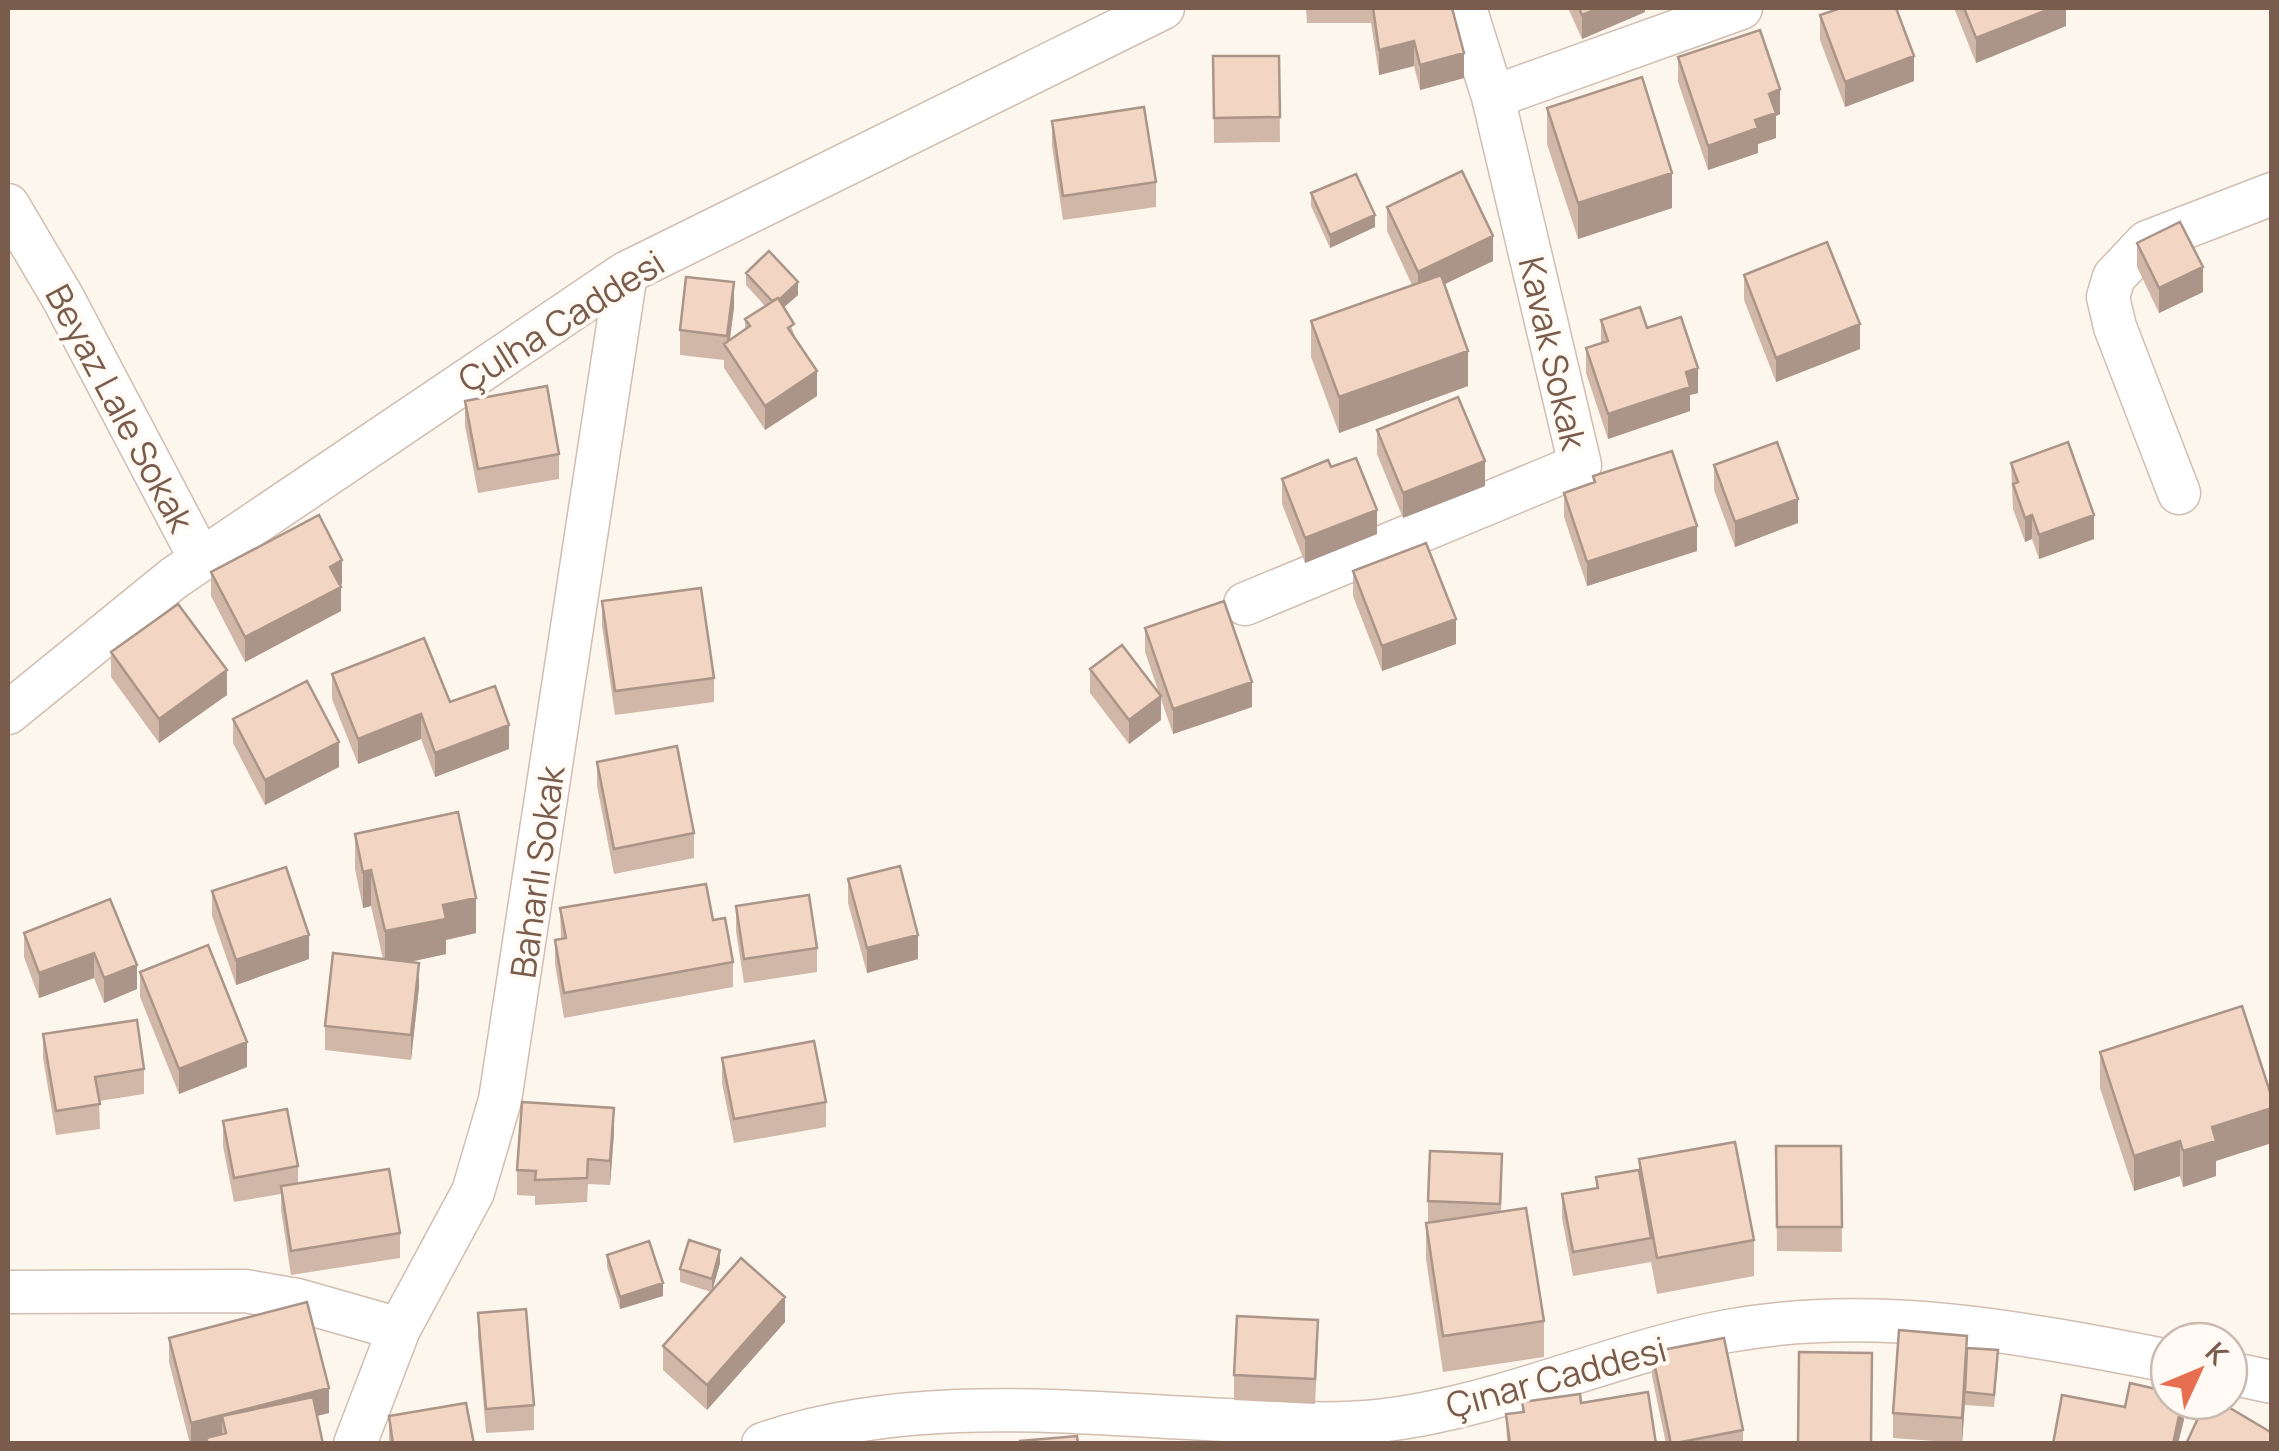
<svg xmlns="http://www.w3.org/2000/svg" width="2279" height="1451" font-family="Manrope,sans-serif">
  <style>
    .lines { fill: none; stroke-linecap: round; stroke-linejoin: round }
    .minor-casing { stroke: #d1beb0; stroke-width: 45 }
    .minor { stroke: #fff; stroke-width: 42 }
    .wall { fill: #d1b7a8 }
    .shaded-wall { fill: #aa9588 }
    .building { fill: #f3d5c3; stroke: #aa9588; stroke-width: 2.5 }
    .labels { text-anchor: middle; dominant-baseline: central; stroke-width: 8; stroke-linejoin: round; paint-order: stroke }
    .street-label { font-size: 35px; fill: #7a5c4d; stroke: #fffaf3 }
  </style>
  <rect width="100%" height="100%" fill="#fdf6ec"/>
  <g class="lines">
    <defs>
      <path id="minor" d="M1493,97l248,-89
        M8,205l55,93 138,262
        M2179,493l-64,-166 -7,-30 6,-20 33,-35 125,-48
        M1245,604l335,-139 -87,-368 -28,-89
        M8,713l166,-135 452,-305 537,-265
        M8,1292l237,-1 52,9 102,29
        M2229,1373l43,9
        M355,1444l44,-115 74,-137 27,-92 126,-827
        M763,1444c148,-51 310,-31 464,-24 50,2 101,6 151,1 119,-13 232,-68 350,-90 148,-27 296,2 441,30"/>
    </defs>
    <!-- minor casing -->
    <use href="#minor" class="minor-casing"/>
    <!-- minor -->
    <use href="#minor" class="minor"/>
  </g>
  <!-- wall -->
  <path class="wall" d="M1306,8h146l12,70 -44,12 -6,-24 -35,9 -8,-52h-64z
    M1568,8h77v4l-63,27z
    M1954,8h112v18l-90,37z
    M1820,15l94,66 -69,26 -25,-67z
    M1213,56h66l1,86 -66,1z
    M1678,57l102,57 -4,2v22l-18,6v9l-50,17 -30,-88z
    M1547,108l125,100 -94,31 -31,-95z
    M1052,121l104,61v25l-93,13 -11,-74z
    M1311,193l64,34 -45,21 -19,-42z
    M1387,207l106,54 -49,23 24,102 -129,47 -28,-76v-36l101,-36 -25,-54z
    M2137,243l66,49 -44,21 -22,-46z
    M746,273l52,22 -14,12 33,89 -52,34 -41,-62v-8l-44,-5v-25l54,-23 -4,33 15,-10v-11l20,-13 -19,-21z
    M1744,275l116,74 -84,33 -32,-82z
    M1601,320l46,8 51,65 -8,2v16l-82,28 -22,-66v-25l15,-5z
    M465,401l94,53v25l-81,14 -13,-67z
    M1377,430l108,56 -82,32 -26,-64z
    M2011,463l83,76 -55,20 -7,-20 -7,3 -12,-33z
    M1714,465l84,58 -63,24 -21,-57z
    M1593,476l104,75 -110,35 -23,-69v-24l29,-10z
    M1282,479l95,55 -72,29 -23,-59z
    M1353,571l103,73 -74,27 -29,-75z
    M211,572l131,12 -1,1v26l-96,51 -34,-66z
    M602,601l112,77v24l-99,13 -13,-89z
    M1145,628l107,79 -79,27 -12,-35v21l-32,24 -39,-51v-24l69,24 -14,-41z
    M111,652l116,43 -68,48 -48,-66z
    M332,674l118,28 59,47 -74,28 -14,-38 -63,25 -26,-65z
    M233,719l106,48 -74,38 -32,-62z
    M597,762l97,71v25l-80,16 -17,-88z
    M355,834l121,99 -30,7v14l-36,8 9,25 -8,73 -86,-10v-24l58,-67 -12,-53 -8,2 -8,-39z
    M848,879l70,80 -51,14 -19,-70z
    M212,891l97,68 -73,26 -24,-69z
    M736,906l81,42v24l-73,11 -8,-52z
    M560,908l153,12 20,42v25l-169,31 -9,-54v-24l6,-1z
    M24,933l113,32v24l-33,14 -10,-25 -55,20 -15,-41z
    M140,972l107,95 -68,27 -39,-97z
    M43,1034l101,35v25l-45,7 1,28 -44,6 -13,-77z
    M2100,1052l116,109v15l-33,11 -3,-11 -46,15 -34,-103z
    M722,1058l104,44v25l-92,16 -12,-60z
    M223,1121l75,45v17l102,50v25l-109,17 -10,-65v-16l-47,8 -11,-56z
    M614,1133l-4,52 -22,-1 -1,18 -52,3v-9l-18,-1v-25z
    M1776,1146h65l1,106 -65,-1z
    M1639,1159l115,81v36l-97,18 -6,-32 -78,14 -11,-58v-24l34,-6v-11l43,-7z
    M1502,1179l-1,33 43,109v36l-101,15 -17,-113v-36h2v-22z
    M607,1255l56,41 -43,13 -13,-42z
    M720,1263l-8,27 73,32 -78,88 -44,-40v-24l48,-54 -31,-10v-13z
    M478,1313l56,92v25l-48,3 -8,-96z
    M169,1338l160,75 -12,3 6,28h-133l-21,-82z
    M1318,1345l-3,59 -81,-4v-25z
    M1967,1348l31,15 -4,44 -29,-2v-3l-3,41 -69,-5v-25z
    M1652,1352l91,78v14h-77l-14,-68z
    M1522,1402l59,1 75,41h-149l-1,-30 16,-2z
    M389,1416l85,28h-85z"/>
  <!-- shaded-wall -->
  <path class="shaded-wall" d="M1599,8h46v4l-63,27v-24z
    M2052,8h14v18l-90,37v-25z
    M1414,41v25l-35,9v-25z
    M1464,53v25l-44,12v-25z
    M1914,56v25l-69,26v-25z
    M1780,89v25l-4,2v22l-18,6v9l-50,17v-24l47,-26 14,-26z
    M1672,173v35l-94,31v-36z
    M1375,215v12l-45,21v-13z
    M1493,236v25l-75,36v-25z
    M2203,267v25l-44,21v-25z
    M734,282v25l-6,44 -1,-15z
    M798,282v13l-24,21v-13z
    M1860,324v25l-84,33v-24z
    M1468,351v35l-129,47v-36z
    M1698,368v25l-8,2v16l-82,28v-25l78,-42z
    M817,371v25l-52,34v-24z
    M1485,461v25l-82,32v-25z
    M1798,499v24l-63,24v-25z
    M1377,510v24l-72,29v-25z
    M2032,515v24l-7,3v-24z
    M2094,515v24l-55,20v-24z
    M1697,526v25l-110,35v-24z
    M342,560v24l-12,7v-24z
    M341,587v24l-96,51v-25z
    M1456,619v25l-74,27v-25z
    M227,670v25l-68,48v-24z
    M1252,682v25l-79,27v-25z
    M1161,696v24l-32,24v-24z
    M421,714v25l-63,25v-25z
    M509,725v24l-74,28v-24z
    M339,742v25l-74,38v-25z
    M371,870v36l-8,2v-36z
    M476,898v35l-30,7v14l-61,13v-36l58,-26z
    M309,935v24l-73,26v-25z
    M918,935v24l-51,14v-25z
    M94,953v25l-55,20v-25z
    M419,963v24l-8,73v-25z
    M137,965v24l-33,14v-25z
    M247,1042v25l-68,27v-25z
    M614,1108v25l-4,52v-24z
    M2272,1108v35l-56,18v15l-33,11v-36l29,-24z
    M2180,1141v35l-46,15v-35z
    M720,1250v13l-8,29v-13z
    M663,1283v13l-43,13v-12z
    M785,1297v25l-78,88v-25z
    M1967,1336l-2,66 -3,41v-25z
    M329,1388v25l-103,25 -4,-22v23l-16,-1v5l-15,1v-21z
    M2182,1401l2,19 -6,24h-5z"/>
  <!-- building -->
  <path class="building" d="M1373,8h79l12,45 -44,12 -6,-24 -35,9z
    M1579,8h20l-17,7z
    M1841,8h55l18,48 -69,26 -25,-67z
    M1964,8h88l-76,30z
    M1760,30l20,59 -11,5 7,19 -21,7 3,8 -50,18 -30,-89z
    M1213,56h66l1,61 -66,1z
    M1642,77l30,96 -94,30 -31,-95z
    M1144,107l12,75 -93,14 -11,-75z
    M1462,171l31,65 -75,36 -31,-65z
    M1356,174l19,41 -45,20 -19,-42z
    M2180,222l23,45 -44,21 -22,-45z
    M1827,242l33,82 -84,34 -32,-83z
    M769,251l29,31 -19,18 -1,-2 -6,3 -26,-28z
    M1441,275l27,76 -129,46 -28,-76z
    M686,277l48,5 -7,54 -47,-6z
    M778,298l16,26 -6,4 29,43 -52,35 -41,-62 26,-18 -5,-7z
    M1640,307l7,21 34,-11 17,51 -12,4 4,15 -82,27 -22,-66 22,-7 -7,-21z
    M547,386l12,68 -81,15 -13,-68z
    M1458,397l27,64 -82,32 -26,-63z
    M1777,442l21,57 -63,23 -21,-57z
    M2068,442l26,73 -55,20 -7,-20 -7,3 -12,-34 5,-2 -7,-19z
    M1672,451l25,75 -110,36 -23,-69 31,-11 -2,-6z
    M1356,458l21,52 -72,28 -23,-59 46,-19 3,7z
    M319,515l23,45 -12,7 11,20 -96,50 -34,-65z
    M1426,543l30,76 -74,27 -29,-75z
    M701,588l13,90 -99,13 -13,-90z
    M1224,601l28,81 -79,27 -28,-81z
    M178,604l49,66 -68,49 -48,-67z
    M424,638l26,64 45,-16 14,39 -74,28 -14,-39 -63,25 -26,-65z
    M1122,645l39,51 -32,24 -39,-51z
    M307,681l32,61 -74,38 -32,-61z
    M677,746l17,87 -80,16 -17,-87z
    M458,812l18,86 -33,7 3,14 -61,12 -14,-61 -8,2 -8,-38z
    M900,866l18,69 -51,13 -19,-69z
    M286,867l23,68 -73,25 -24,-69z
    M706,884l7,36 12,-2 8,44 -169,31 -9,-53 11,-2 -6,-30z
    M809,895l8,53 -73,11 -8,-53z
    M110,899l27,66 -33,13 -10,-25 -55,20 -15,-40z
    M208,945l39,97 -68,27 -39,-97z
    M333,953l86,10 -8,72 -86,-9z
    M2242,1006l30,92v10l-60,19 4,14 -33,10 -3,-10 -46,15 -34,-104z
    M137,1020l7,49 -49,8 5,27 -44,7 -13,-77z
    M814,1041l12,61 -92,17 -12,-61z
    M522,1102l92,6 -4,53 -22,-2 -1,19 -52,2 1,-9 -19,-1z
    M287,1109l11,57 -64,12 -11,-57z
    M1735,1142l19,98 -97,18 -18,-99z
    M1776,1146h65l1,81h-65z
    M1430,1151l72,3 -2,50 -72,-3z
    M389,1169l11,64 -109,18 -10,-65z
    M1639,1170l12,68 -78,14 -11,-58 36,-6 -2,-11z
    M1526,1208l18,113 -101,15 -17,-113z
    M689,1240l31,10 -8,29 -32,-10z
    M649,1241l14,42 -43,14 -13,-42z
    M741,1258l44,39 -78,88 -44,-39z
    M307,1302l22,86 -138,35 -22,-85z
    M526,1309l8,96 -48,4 -8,-96z
    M1237,1316l81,4 -3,59 -81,-4z
    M1899,1330l68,6 -5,82 -69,-5z
    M1724,1338l19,92 -72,14 -19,-92z
    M1967,1348l31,2 -4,45 -29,-3z
    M1799,1352l73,1 -1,91h-73z
    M2130,1383l39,9v9h13l-9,43h-120l9,-49 63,12z
    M1648,1392l8,52h-146l-4,-30 18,-2 -2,-10 58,-8 1,9z
    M313,1397l10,47h-115l-2,-6 20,-5 -4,-17z
    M2206,1401h12l54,32v11h-86z
    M466,1403l8,41h-81l-4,-28z
    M1077,1436l1,8h-58v-3z"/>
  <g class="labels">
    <!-- street labels -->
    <g class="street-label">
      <text transform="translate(561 321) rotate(-32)">Çulha Caddesi</text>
      <text transform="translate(1553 353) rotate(77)">Kavak Sokak</text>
      <text transform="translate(120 408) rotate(62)">Beyaz Lale Sokak</text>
      <text transform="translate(537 872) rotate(-82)">Baharlı Sokak</text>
      <text transform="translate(1556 1377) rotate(-15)">Çınar Caddesi</text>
    </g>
  </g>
  <!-- border -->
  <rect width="2279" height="1451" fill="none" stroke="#7a5c4d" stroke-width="20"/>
  <!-- north arrow -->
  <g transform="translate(2199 1371) rotate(46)"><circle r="48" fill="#fffaf3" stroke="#cabbb1" stroke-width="2.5"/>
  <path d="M0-8L18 38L0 25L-18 38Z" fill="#e76f51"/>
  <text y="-15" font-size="28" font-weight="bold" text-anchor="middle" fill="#7a5c4d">K</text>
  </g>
</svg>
